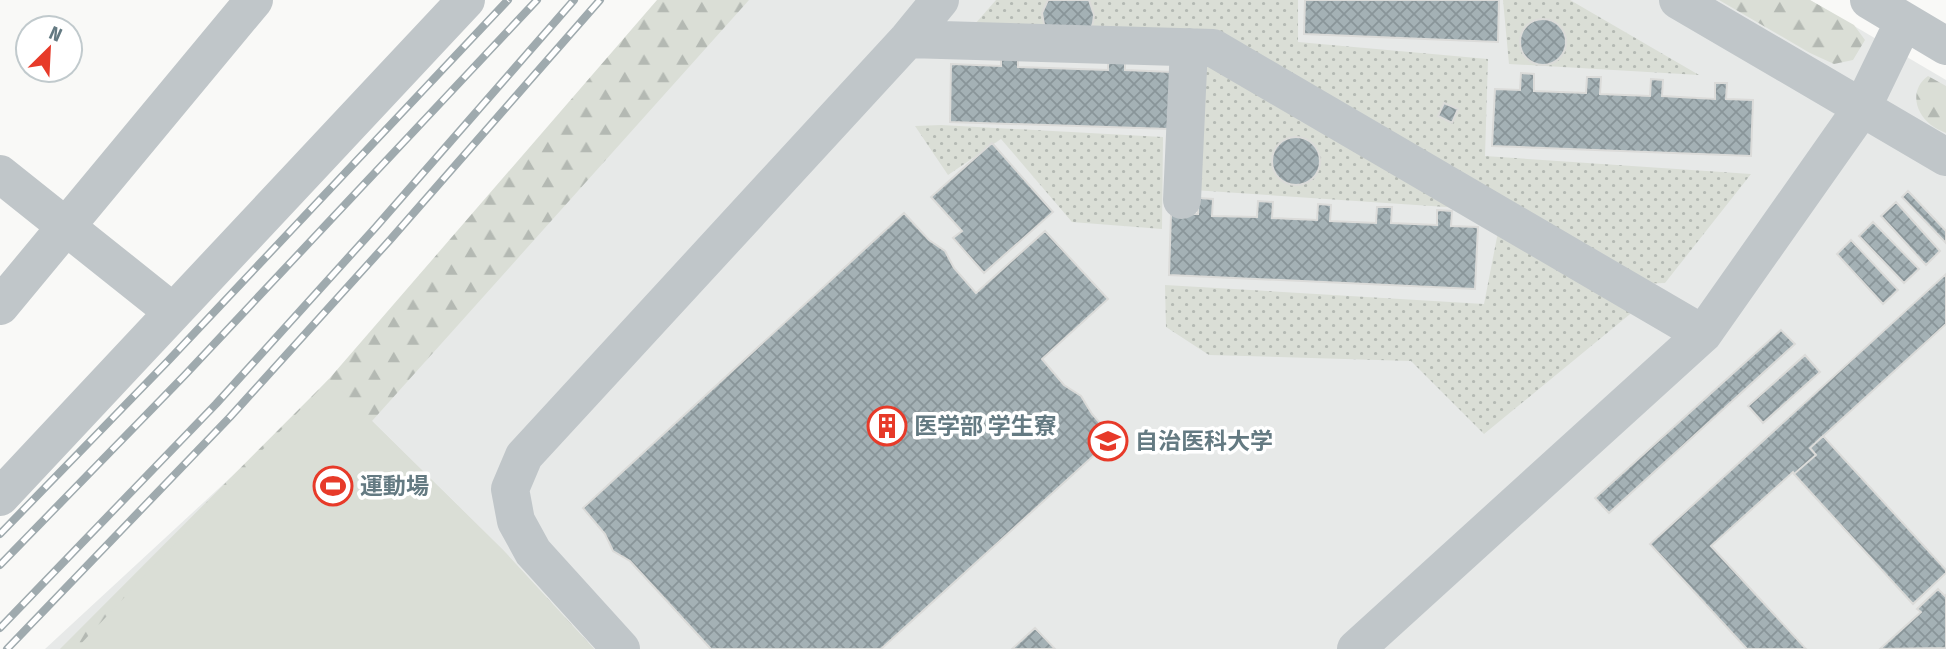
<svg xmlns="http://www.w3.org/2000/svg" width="1946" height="649" font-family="'Fira Sans Condensed','Noto Sans JP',sans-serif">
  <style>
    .built { fill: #e7e9e8 }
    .forest { fill: url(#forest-firs) }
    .park { fill: #daded6 }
    .garden { fill: url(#garden-dots) }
    .building { fill: url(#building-cross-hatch); stroke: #dbdbd9; stroke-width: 2 }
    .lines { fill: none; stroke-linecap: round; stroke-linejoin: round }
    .minor { stroke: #c0c6c9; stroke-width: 38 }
    .rail-casing { stroke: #9faaae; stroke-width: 8 }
    .rail { stroke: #fff; stroke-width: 5; stroke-dasharray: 16; stroke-linecap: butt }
    .labels { text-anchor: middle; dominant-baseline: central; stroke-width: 7; stroke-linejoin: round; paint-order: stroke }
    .poi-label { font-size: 23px; font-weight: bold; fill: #647a82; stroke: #fff; text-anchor: start }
  </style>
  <defs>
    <pattern id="forest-firs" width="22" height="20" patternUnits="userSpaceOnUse" patternTransform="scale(1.75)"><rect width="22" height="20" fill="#daded6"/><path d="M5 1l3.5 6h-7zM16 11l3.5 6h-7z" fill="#b4b9b3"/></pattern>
    <pattern id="garden-dots" width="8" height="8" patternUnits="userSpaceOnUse" patternTransform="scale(1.75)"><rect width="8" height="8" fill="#daded6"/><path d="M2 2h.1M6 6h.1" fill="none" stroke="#b4b9b3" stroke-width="1.8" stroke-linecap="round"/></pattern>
    <pattern id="building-cross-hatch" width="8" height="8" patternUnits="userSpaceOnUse" patternTransform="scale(1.75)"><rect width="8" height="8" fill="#a4b1b5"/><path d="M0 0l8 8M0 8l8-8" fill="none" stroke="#899599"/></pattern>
  </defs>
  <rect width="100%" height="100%" fill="#f9f9f7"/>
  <!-- built -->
  <path class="built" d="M671,0h1139l136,80v569h-1901l450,-416z"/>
  <!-- forest -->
  <path class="forest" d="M657,0h92l-377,421 131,129 91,99h-534l269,-270z
    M1719,0h91l44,25 11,15 -12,20 -19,4 -24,-11z
    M1928,76l18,10v47c-5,-2 -11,-5 -15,-8 -17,-13 -21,-36 -3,-49z"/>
  <!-- park -->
  <path class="park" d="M329,379l174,171 91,99h-518z"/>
  <!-- garden -->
  <path class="garden" d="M996,0h302v42l190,17 -3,97 266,18 -86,109 -30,1 -421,-243 -246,-9z
    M1503,0h67l129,75 -190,-11z
    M1211,58l265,151 -283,-19 5,-122z
    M941,125l222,12 -1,92 -90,-7 -71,-83 -53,36 -33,-49z
    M1498,232l137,78 -151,124 -73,-73 -202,-6 -43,-28 -1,-42 319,19z"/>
  <!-- building -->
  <path class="building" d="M1048,0h41l5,15 -1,8 -3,8 -45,-1 -3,-17z
    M1305,0h194l-1,42 -194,-8z
    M1520 42a23 23 0 1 1 46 0a23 23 0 1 1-46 0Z
    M1001,52h17v15l90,3v-15h17v15l47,2 -2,57 -220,-7 1,-58 50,2z
    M1521,73l13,1v17l52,2 1,-16h14l-1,17 50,2 1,-17 12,1 -1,16 53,3v-16h12l-1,16 27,1 -2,56 -259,-10 3,-57 25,1z
    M1444,103l14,6 -6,14 -14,-7z
    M1272 161a24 24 0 1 1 48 0a24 24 0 1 1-48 0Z
    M992,143l61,69 -69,61 -31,-35 9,-7 -31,-34z
    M1908,191l38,40v12l-44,-46z
    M1198,198l15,1 -1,17 45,1 1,-16 15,1 -1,16 45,2 1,-16 13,1 -1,16 46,2 1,-16h15l-1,16 46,2v-15l15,1 -1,15 27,1 -3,62 -306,-14 2,-61h27z
    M1896,202l44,49 -14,14 -45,-49z
    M904,213l25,27 16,11 9,17 22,25 69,-62 63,68 -66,60 22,26 17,11 11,18 21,24 -232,211h-170l-81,-88 -17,-10 -8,-17 -22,-26z
    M1873,222l46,47 -15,14 -45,-47z
    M1851,240l47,50 -15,14 -46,-50z
    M1946,274v50l-136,124 6,7 -22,19 -1,-2 -82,74 95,103h-59l-97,-105z
    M1781,330l14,14 -186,169 -14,-15z
    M1805,355l15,17 -57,51 -15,-17z
    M1823,436l123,134v3l-33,31 -119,-130 22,-19 -6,-7z
    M1938,589l7,7 1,-1v53l-66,1 41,-37 -4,-3z
    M1035,628l20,21h-43z"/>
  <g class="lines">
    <!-- minor -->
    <path class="minor" d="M1678,0l268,157
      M1869,0l77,46
      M908,39l305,9 490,286
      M0,174l173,138
      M1182,200l7,-153
      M0,306l254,-306
      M0,497l466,-497
      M621,649l-88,-97 -17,-31 -6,-32 14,-33 384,-417 32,-39
      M1356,649l347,-315 159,-226 42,-87"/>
    <defs>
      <path id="rail" d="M0,534l168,-173 340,-361
        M0,565l184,-189 353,-376
        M0,628l216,-224 159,-176 199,-228
        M7,649l223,-232 160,-177 210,-240"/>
    </defs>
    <!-- rail casing -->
    <use href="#rail" class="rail-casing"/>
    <!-- rail -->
    <use href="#rail" class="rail"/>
  </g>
  <!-- icons -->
  <defs>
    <symbol id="building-ring" viewBox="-11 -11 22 22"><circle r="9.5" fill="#fff" stroke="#e73a29" stroke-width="1.5"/><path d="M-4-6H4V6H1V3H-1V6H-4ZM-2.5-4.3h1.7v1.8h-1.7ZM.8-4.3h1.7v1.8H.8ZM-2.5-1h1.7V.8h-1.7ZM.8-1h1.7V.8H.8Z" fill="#e73a29"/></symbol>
    <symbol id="university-ring" viewBox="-11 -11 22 22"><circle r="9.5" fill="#fff" stroke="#e73a29" stroke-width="1.5"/><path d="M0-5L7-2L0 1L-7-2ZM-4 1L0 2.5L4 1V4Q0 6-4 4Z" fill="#e73a29"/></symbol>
    <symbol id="stadium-ring" viewBox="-11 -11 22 22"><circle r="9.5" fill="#fff" stroke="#e73a29" stroke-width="1.5"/><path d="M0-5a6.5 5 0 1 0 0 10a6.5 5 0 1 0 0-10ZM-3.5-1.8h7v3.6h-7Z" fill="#e73a29"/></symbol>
  </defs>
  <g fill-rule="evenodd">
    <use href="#building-ring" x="865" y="404" width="44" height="44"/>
    <use href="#university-ring" x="1086" y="419" width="44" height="44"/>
    <use href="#stadium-ring" x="311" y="464" width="44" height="44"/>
  </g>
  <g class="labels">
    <!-- poi labels -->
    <g class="poi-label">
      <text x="914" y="426">医学部 学生寮</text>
      <text x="1135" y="441">自治医科大学</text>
      <text x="360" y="486">運動場</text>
    </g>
  </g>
  <!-- north arrow -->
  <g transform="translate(49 49) rotate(24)"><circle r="33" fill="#ffffff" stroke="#c1cacd" stroke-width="2"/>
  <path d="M0-5L12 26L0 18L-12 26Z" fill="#e73a29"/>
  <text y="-10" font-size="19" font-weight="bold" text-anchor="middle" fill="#647a82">N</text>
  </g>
</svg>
